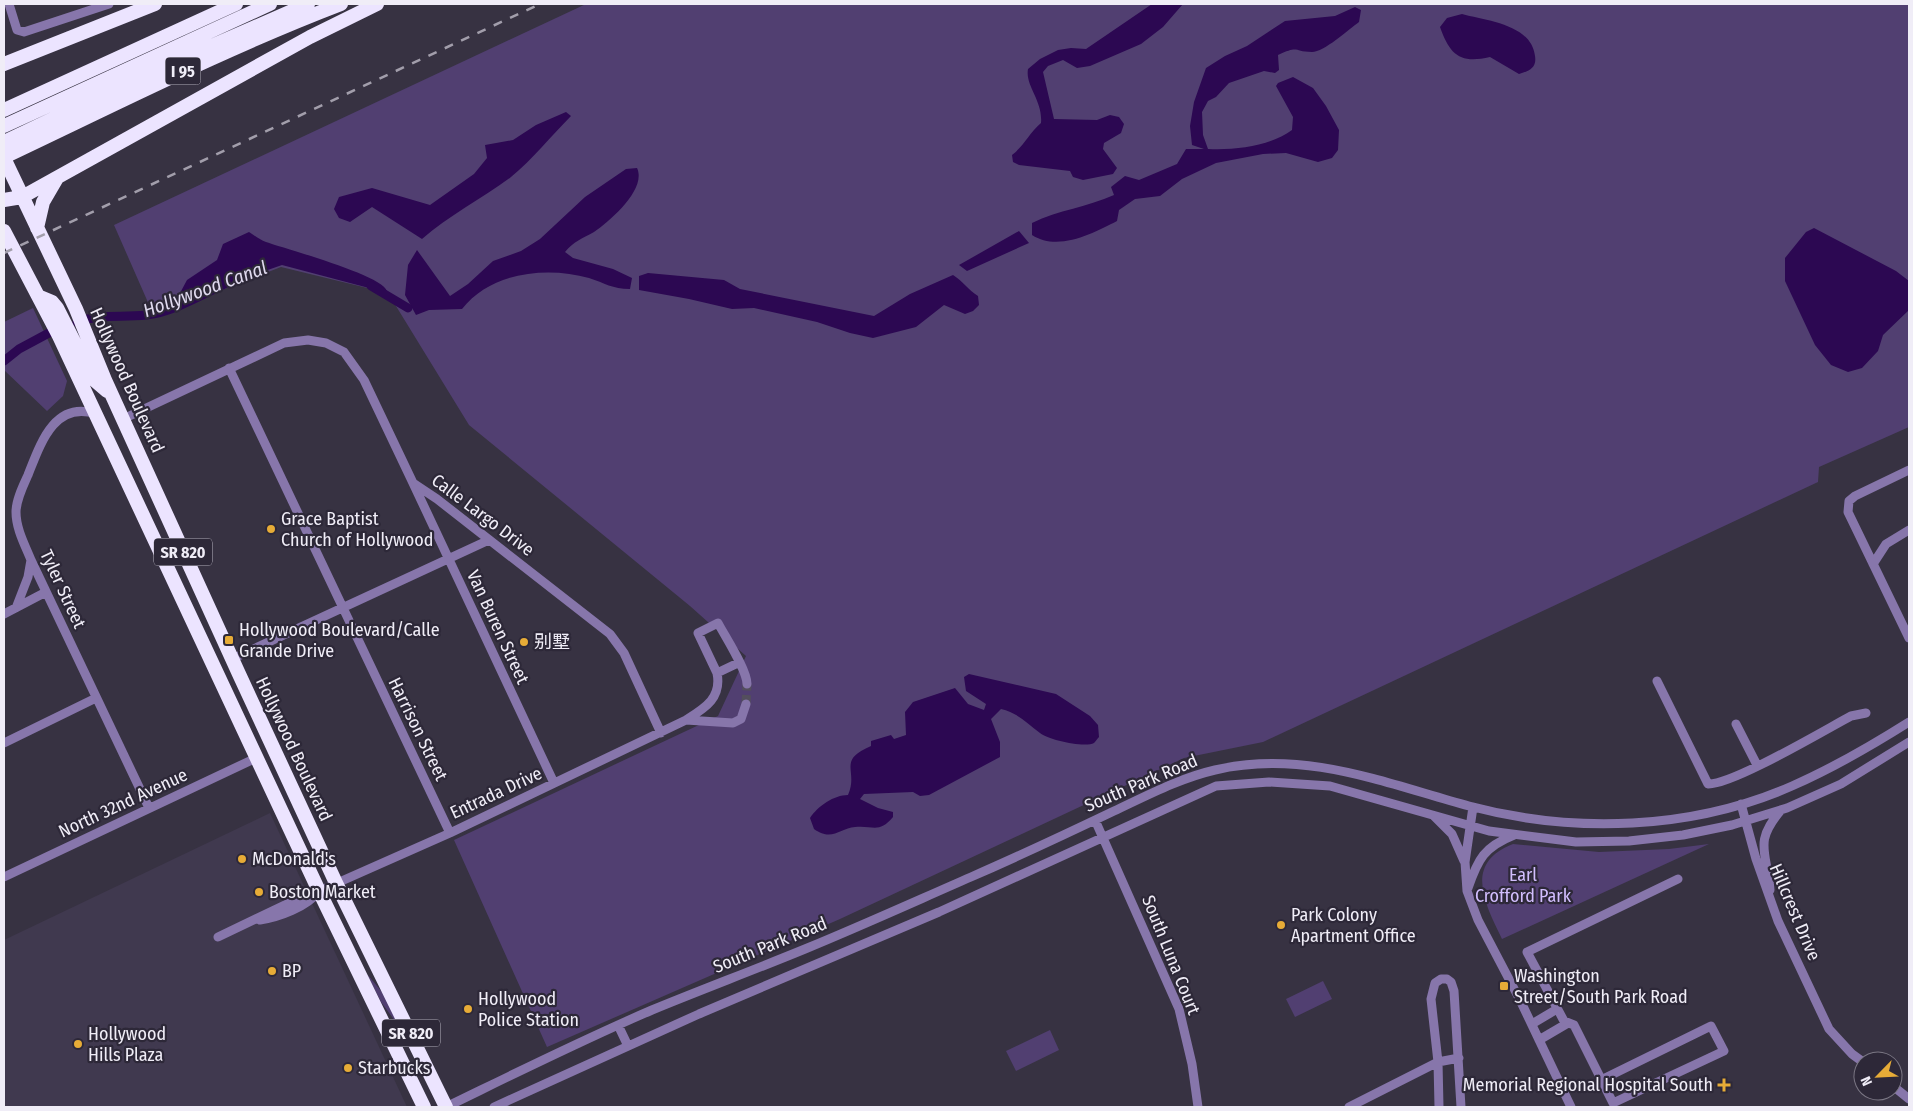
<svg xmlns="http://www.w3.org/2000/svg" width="1913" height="1111" font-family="'Fira Sans Condensed','Noto Sans SC',sans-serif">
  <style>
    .built { fill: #40394f }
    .green { fill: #513f71 }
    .water { fill: #2c0852 }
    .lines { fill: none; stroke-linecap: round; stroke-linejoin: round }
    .canal { stroke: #2c0852; stroke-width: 9 }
    .minor-tunnel { stroke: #534e5d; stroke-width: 9; stroke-dasharray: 9 4.5; stroke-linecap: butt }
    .minor { stroke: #8776ab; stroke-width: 9 }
    .highway { stroke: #ece4ff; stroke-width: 14 }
    .rail { stroke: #a29eab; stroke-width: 2.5; stroke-dasharray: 9 9; stroke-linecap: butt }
    .poi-dot { fill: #e7ac37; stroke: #2d2838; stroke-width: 2 }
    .labels { text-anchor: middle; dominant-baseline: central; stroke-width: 4.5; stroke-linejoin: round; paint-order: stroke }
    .shield { fill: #2d2838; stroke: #b6b2be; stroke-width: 1 }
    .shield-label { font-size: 16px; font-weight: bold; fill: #f0edf7 }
    .street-label { font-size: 18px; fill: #f0edf7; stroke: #2d2838 }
    .poi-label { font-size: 18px; fill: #f0edf7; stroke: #2d2838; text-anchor: start }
    .park-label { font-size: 18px; fill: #d2befe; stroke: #2d2838 }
    .water-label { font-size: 19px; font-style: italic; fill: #e1dbf0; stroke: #2d2838 }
  </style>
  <rect width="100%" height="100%" fill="#373242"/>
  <!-- built -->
  <path class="built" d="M270,813l137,294h-403v-167z"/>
  <!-- green -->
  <path class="green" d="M586,4h1323v423l-90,40 -1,15 -555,260 -79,16 -344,161 -293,128 -93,-207 264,-124 28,-60 -56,-50 -221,-181 -81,-132 -107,-26 -127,49 -40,-91z
    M33,308l34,73 -4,15 -16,15 -43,-41v-48z
    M1513,844l86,8 70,-3 40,-5 -207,95c-17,-35 -39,-76 11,-95z
    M367,974l20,24 17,35 -23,-31z
    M1323,981l9,18 -37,18 -9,-18z
    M1050,1030l9,20 -43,21 -10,-20z"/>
  <!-- water -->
  <path class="water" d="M1152,4h31l-20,23 -22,17 -51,22 -13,2 -14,-8 -15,6 -5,6 11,47 43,1 13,-5 9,2 5,7 -3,9 -17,10 -1,6 14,19 -4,6 -30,6 -10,-3 -3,-6 -51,-6 -6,-3 -1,-7c13,-10 17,-22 29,-32 2,-23 -16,-37 -13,-54l12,-10 18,-9 13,-2 15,1z
    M1355,7l6,3 -2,12c-11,8 -35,30 -47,30 -19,0 -12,-7 -34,3l1,15 -4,3 -11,-2 -35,12 -13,14 -8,4 -6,11 1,23 5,14c29,1 60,-2 84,-19l1,-13 -17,-31 2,-3 15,-6 20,11 13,18 13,24 -1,20 -6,8 -14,4 -32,-9 -23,1 -47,9 -34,16 -22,17 -25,3 -16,11 -2,11c-23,12 -59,31 -85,14v-12c26,-13 56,-16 82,-28l-3,-8 14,-11 14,4 38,-16 9,-15h18l-12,-4 -2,-19 4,-24 12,-34 19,-12 22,-10 38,-25 50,-5z
    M1462,14c25,7 69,10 73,42 2,12 -6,15 -16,18l-29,-17c-30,7 -40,-2 -50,-30l7,-9z
    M566,112l5,4c-20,20 -38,43 -60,61 -29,22 -62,38 -89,62l-50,-32 -22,15 -11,-4 -5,-9 5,-12 33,-9 58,17 44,-31 13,-16 -2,-13 28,-5 23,-15z
    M637,168c10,21 -27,53 -43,64 -11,6 -21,10 -29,20l8,6 40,11 19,9 -2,11c-18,0 -25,-6 -41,-11 -42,-12 -98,-6 -127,31l-33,1 -13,5 -11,-20 3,-30 9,-15 33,46 18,-12 25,-23 28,-10 19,-12 45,-42 41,-28z
    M1814,228l82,43 13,10v29l-26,25 -5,16 -16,17 -14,4 -17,-7 -16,-20 -30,-64v-23l21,-26z
    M1019,231l10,12 -62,28 -8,-6z
    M249,232c5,3 11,8 17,10 20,7 116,33 121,49l-3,1 -102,-27 -98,34 -5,-4 8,-15 30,-20 6,-16z
    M648,273l76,7 16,9 134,27 36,-22 43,-19c10,6 15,15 25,21l1,9 -6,6 -8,3 -21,-9 -28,22 -43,11 -23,-5 -33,-11 -63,-14 -22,1 -43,-10 -50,-9v-14z
    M969,674l87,20 34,22 8,9 1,12c-2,2 -3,4 -5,6 -9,5 -46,-3 -54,-10 -13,-10 -22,-20 -39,-24l-10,10 9,23v15l-71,38 -9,1 -7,-4 -49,2 -4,5 18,9 15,4v5c-14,17 -20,8 -38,10 -15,1 -23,15 -41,2l-4,-11c8,-12 24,-23 38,-23 11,-25 -12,-34 23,-49v-5l20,-6 3,4 12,-4 -1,-23 8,-10 42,-14 13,16 16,6 2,-6 -20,-13 -2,-14z"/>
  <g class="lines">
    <!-- canal -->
    <path class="canal" d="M371,286l37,22
      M77,322c26,-9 43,-4 69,-7 26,-2 61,-23 85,-34
      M4,361l15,-12 41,-22"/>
    <!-- minor-tunnel -->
    <path class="minor-tunnel" d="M746,704l1,-20"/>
    <!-- minor -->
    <path class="minor" d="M9,4l8,26 7,2 85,-28
      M229,368l221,465
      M96,414c-42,-14 -56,31 -68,61 -5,11 -12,25 -12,37 0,17 9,33 15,48l118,248
      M123,419l161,-76 24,-3 18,3 18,9 20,28 49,103 24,16 173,135 14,19 37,80
      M1909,470l-54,26 -6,5 -1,11 61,126
      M413,483l141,300
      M1873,564l13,-20 23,-14
      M16,608l12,-31 3,-17
      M4,614l42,-22
      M232,659l257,-119
      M738,663l-21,10 -19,-40 20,-10c8,15 29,47 29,61
      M1657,681l51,103c24,1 115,-53 143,-68l15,-3
      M686,720l47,3 8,-4 5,-15
      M1736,724l21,41
      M4,743l92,-45
      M1741,804l15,55 22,62 51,108 23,25 11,8
      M1473,807l-8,55 2,29 11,29 43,82 50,105
      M1434,816l18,18 12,27
      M1095,820l84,189 13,55 6,43
      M4,877l252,-119
      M1468,888c10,-29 16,-41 46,-53
      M1770,890c-3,-39 -17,-47 11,-80
      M260,920c19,-3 47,-13 59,-29
      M218,937l92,-44 9,-2 131,-58 236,-113c19,-12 36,-22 31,-47
      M1532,1024l25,-15
      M618,1025l10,21
      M1539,1040l29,-17
      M1601,1080l110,-54 13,25 -111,52 -39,-78 -10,-4 -37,-69 151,-73
      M1893,1086l16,13
      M446,1107c68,-33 136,-67 206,-97 51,-21 102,-40 153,-61 56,-23 111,-48 166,-72 48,-21 95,-43 143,-66 32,-15 66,-33 101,-41 89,-21 169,13 254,36 105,28 223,24 323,-20 41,-18 79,-40 117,-64
      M494,1107l205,-93 240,-102 277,-126 53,-4 61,4 159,45 87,11 53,-1 54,-6 49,-10 55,-17 54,-24 68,-42
      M1349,1107l89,-45 21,-4
      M1439,1107l-1,-45 -7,-63 4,-16 6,-4h6l4,3 3,9 7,116"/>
    <!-- highway -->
    <path class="highway" d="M4,64l151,-60
      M4,110l232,-106
      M4,126l266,-122
      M4,142l137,-65 167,-73
      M4,157c112,-53 222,-109 337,-153
      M4,158l72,151 29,71 134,294 97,209 110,224
      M4,200l18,-3 288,-160 67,-33
      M37,228l6,-26 14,-24
      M4,231l55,105 260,555 105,216
      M40,297l12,5 5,6 36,71 14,12"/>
    <!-- rail -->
    <path class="rail" d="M4,253l536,-249"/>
  </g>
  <!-- markers -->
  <g class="poi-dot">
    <circle cx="271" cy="529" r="5"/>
    <rect x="224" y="635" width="10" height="10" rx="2.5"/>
    <circle cx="524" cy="642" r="5"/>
    <circle cx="242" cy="859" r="5"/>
    <circle cx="259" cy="892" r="5"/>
    <circle cx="1281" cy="925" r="5"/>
    <circle cx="272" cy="971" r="5"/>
    <rect x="1499" y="981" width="10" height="10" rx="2.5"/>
    <circle cx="468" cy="1009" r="5"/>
    <circle cx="78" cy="1044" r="5"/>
    <circle cx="348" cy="1068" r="5"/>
    <path d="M1721.5 1077.5h5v5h5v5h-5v5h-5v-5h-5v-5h5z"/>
  </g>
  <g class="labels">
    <!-- shield labels -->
    <g class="shield">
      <rect x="165.5" y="57.5" width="35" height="27" rx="4"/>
      <rect x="154" y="538.5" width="58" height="27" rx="4"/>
      <rect x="382" y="1019.5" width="58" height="27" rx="4"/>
    </g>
    <g class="shield-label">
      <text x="183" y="71">I 95</text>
      <text x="183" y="552">SR 820</text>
      <text x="411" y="1033">SR 820</text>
    </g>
    <!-- street labels -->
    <g class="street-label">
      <text transform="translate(127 380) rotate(66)">Hollywood Boulevard</text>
      <text transform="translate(483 515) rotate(37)">Calle Largo Drive</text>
      <text transform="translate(63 589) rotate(65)">Tyler Street</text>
      <text transform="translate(498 627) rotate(65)">Van Buren Street</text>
      <text transform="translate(418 729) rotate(64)">Harrison Street</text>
      <text transform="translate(294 749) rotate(65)">Hollywood Boulevard</text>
      <text transform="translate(1141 783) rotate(-23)">South Park Road</text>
      <text transform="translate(496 793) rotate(-25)">Entrada Drive</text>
      <text transform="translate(123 803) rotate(-25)">North 32nd Avenue</text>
      <text transform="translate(1795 912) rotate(67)">Hillcrest Drive</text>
      <text transform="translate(770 945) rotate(-22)">South Park Road</text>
      <text transform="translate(1171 955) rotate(68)">South Luna Court</text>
    </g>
    <!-- poi labels -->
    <g class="poi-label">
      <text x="281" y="519">Grace Baptist<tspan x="281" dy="21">Church of Hollywood</tspan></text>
      <text x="239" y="630">Hollywood Boulevard/Calle<tspan x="239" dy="21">Grande Drive</tspan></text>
      <text x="534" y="642">别墅</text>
      <text x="252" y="859">McDonald's</text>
      <text x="269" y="892">Boston Market</text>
      <text x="1291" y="915">Park Colony<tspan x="1291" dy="21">Apartment Office</tspan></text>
      <text x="282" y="971">BP</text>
      <text x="1514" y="976">Washington<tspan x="1514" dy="21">Street/South Park Road</tspan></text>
      <text x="478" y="999">Hollywood<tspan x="478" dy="21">Police Station</tspan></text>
      <text x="88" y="1034">Hollywood<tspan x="88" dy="21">Hills Plaza</tspan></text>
      <text x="358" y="1068">Starbucks</text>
      <text x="1713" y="1085" text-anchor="end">Memorial Regional Hospital South</text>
    </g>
    <!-- park labels -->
    <g class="park-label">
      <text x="1523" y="875">Earl<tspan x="1523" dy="21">Crofford Park</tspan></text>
    </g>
    <!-- water labels -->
    <g class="water-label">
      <text transform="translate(205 289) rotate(-20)">Hollywood Canal</text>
    </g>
  </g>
  <!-- border -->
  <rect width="1913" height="1111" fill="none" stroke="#f0edf7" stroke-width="10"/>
  <!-- north arrow -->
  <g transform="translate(1878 1076) rotate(246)"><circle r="24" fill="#2d2838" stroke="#7b7784"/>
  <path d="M0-4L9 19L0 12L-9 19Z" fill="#e7ac37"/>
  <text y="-8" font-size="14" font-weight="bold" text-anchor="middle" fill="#f0edf7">N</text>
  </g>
</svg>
